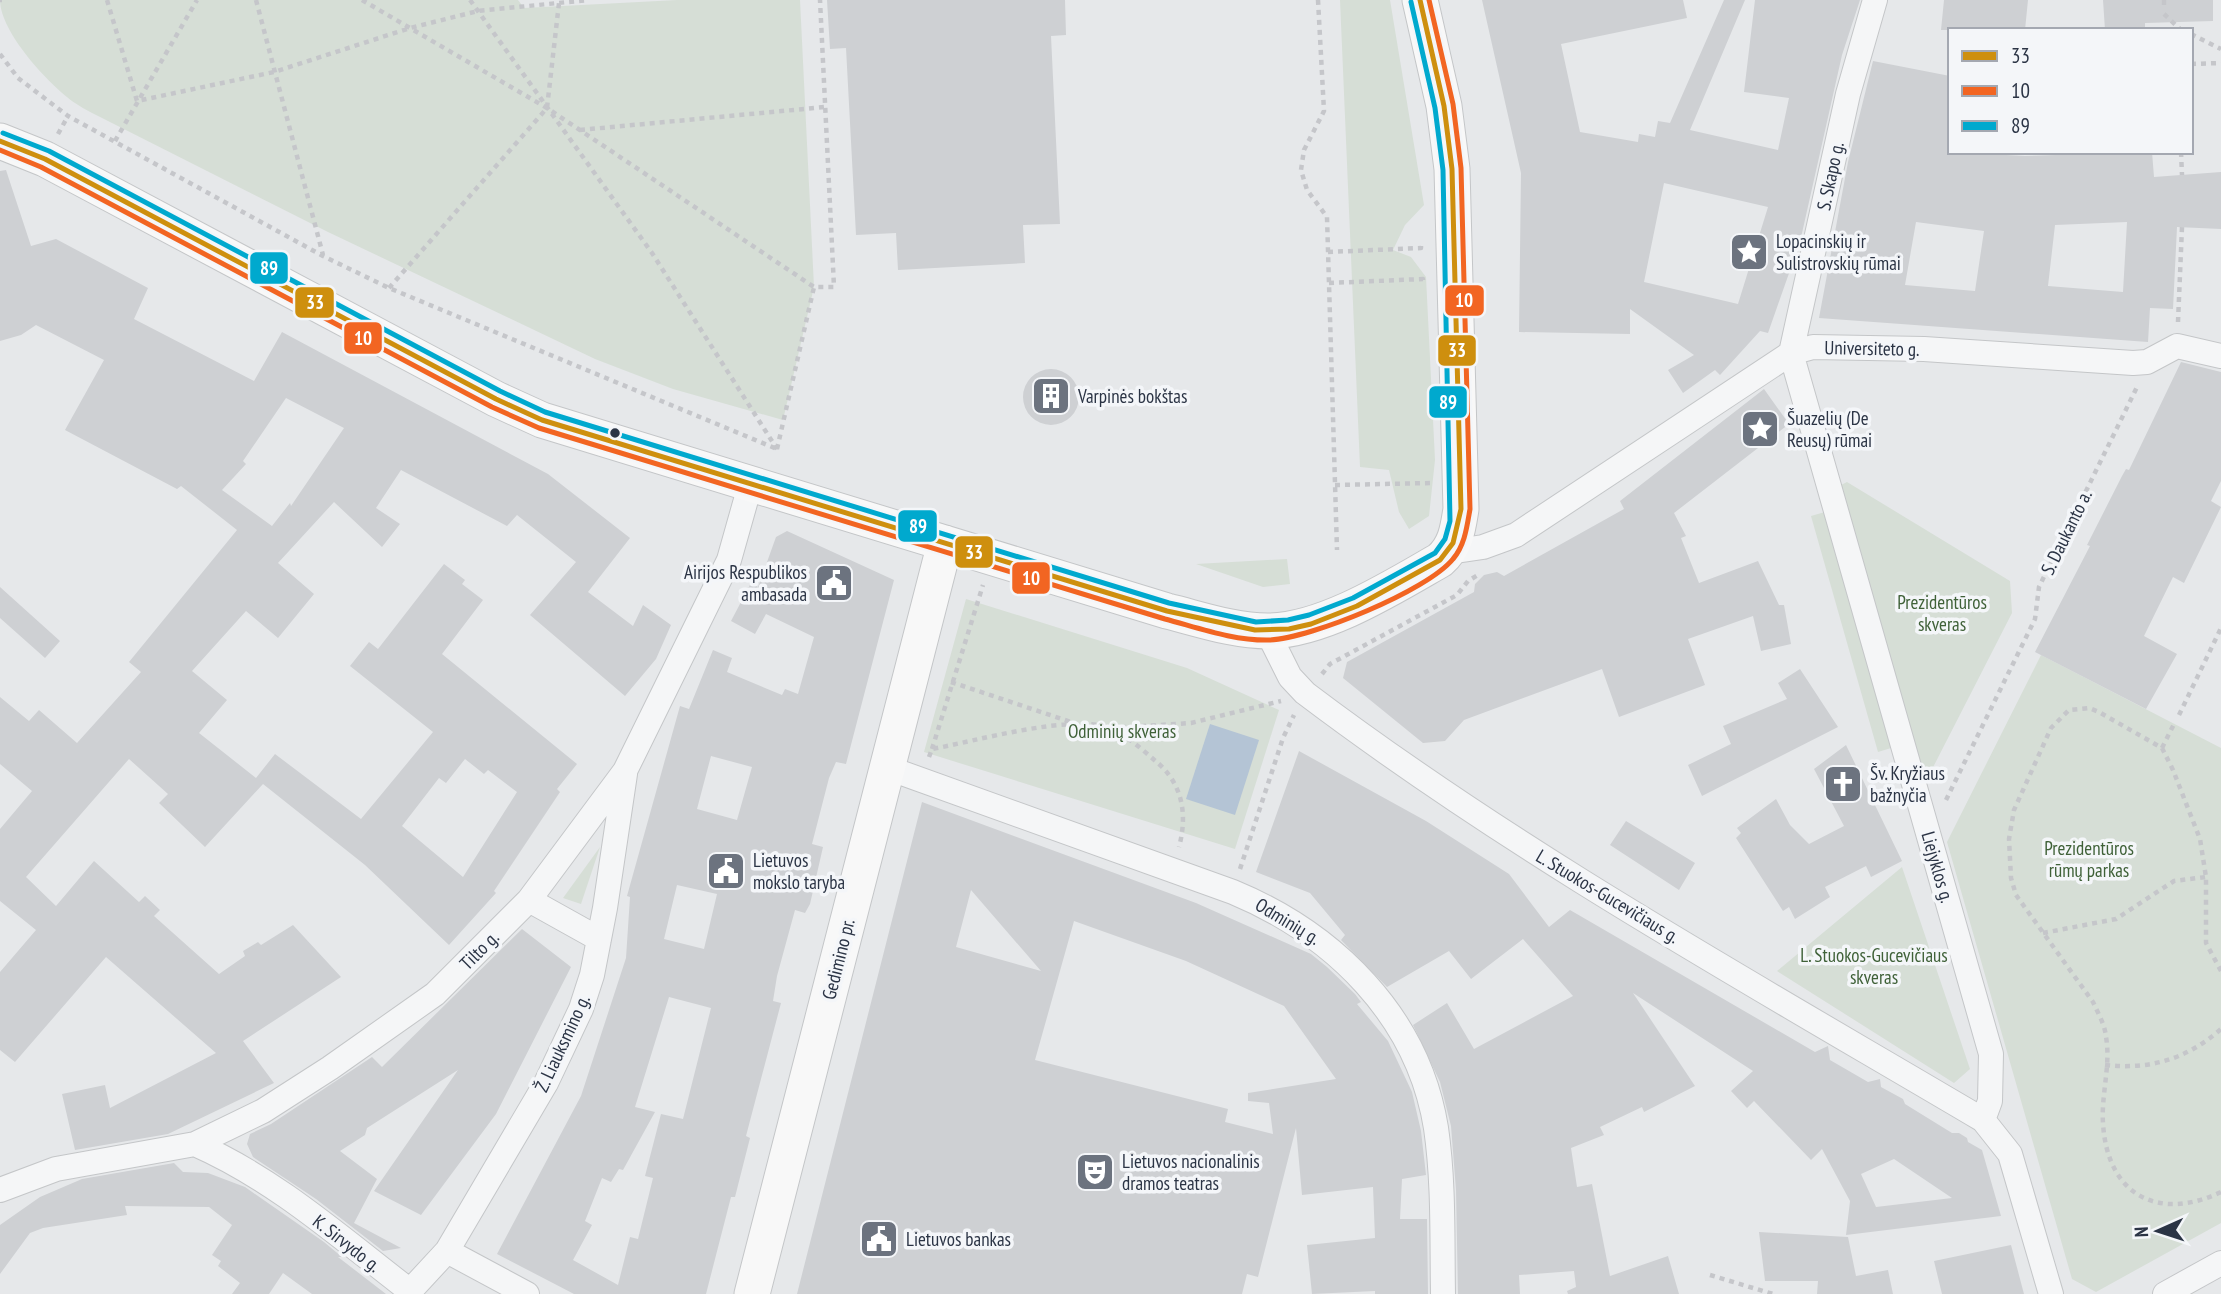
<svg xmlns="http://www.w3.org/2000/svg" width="2221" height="1294" font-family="'PT Sans Narrow',sans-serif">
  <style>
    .green { fill: #d6ded6 }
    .water { fill: #b4c4d5 }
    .building { fill: #ced0d3; fill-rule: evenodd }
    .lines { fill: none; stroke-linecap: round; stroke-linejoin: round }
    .street-casing { stroke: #c4c6c8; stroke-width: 26 }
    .secondary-casing { stroke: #c4c6c8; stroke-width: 37 }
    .path { stroke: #c5c6ca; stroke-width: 4.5; stroke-dasharray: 5 5; stroke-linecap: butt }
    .street { stroke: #f5f6f7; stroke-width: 24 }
    .secondary { stroke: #f8f8f8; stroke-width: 35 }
    .bus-1-casing { stroke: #f4f6f9; stroke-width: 10 }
    .bus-2-casing { stroke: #f4f6f9; stroke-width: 10 }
    .bus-3-casing { stroke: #f4f6f9; stroke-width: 10 }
    .bus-1 { stroke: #ce8f0e; stroke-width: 5 }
    .bus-2 { stroke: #f26522; stroke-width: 5 }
    .bus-3 { stroke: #00a9ce; stroke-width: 5 }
    .bus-dot { fill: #2b3445; stroke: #f4f6f9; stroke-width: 2.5 }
    .labels { text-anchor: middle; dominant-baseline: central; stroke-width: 7; stroke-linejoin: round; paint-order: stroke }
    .street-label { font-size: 19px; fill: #2b3445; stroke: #f4f6f9 }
    .poi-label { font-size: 19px; fill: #2b3445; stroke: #f4f6f9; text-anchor: start }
    .park-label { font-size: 19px; fill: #3f6138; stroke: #f4f6f9 }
    .line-badge { stroke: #f4f6f9; stroke-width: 2.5 }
    .badge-label { font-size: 19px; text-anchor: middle; font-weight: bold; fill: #fff }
  </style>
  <rect width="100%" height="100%" fill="#e6e8ea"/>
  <!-- green -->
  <path class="green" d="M0,0h518l6,8 153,-8h123l14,287 -31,133 -110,-31 -78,-30 -267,-127 -220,-111c-11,-6 -23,-11 -33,-18 -26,-18 -75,-71 -75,-103z
    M1340,0h50l34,205 -19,20 -12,25 18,7 15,20 9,183 -6,56 -20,13 -10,-17 -10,-42 -29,-3z
    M1847,482l163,99 2,32 -87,170 -84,-298z
    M1825,512l66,236 -13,4 -67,-236z
    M1287,559l3,25 -27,3 -67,-23z
    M966,599l221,69 92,42 -44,139 -311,-97z
    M2041,655l180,93v475l-125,69 -24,-13 -125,-437z
    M600,847l-19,57 -18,-6z
    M1902,867l68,202 -16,14 -177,-112z"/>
  <!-- water -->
  <path class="water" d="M1210,724l49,16 -24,75 -49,-16z"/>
  <!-- building -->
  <path class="building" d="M827,0h238l1,35 -15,1 9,188 -37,1 2,38 -127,7 -2,-37 -40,2 -10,-187 -16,1z
    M1482,0h201l4,18 -126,26 19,88 58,10 1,-8 16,3 3,-16 12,2 54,-123h21l-55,130 88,20 11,-52 -45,-6 11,-92h105l-18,55 -42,187 -32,91 -8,-2 -40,44 -5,-5 -32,23 -15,-23 26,-15 -64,-46v25l-111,-2 2,-159zM1664,183l104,24 -30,97 -94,-22z
    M1944,0h84l-3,30h-84z
    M2103,0h110v21l-68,2v7h-40z
    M1873,61l77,15v76l75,4 127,-4 2,25 67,-5v57l-44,-2 -4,82 -23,-1 -2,34 -329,-24 29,-156zM1916,222l68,9 -9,60 -70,-6zM2127,222l-4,70 -75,-6 7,-61z
    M6,170l25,76 25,-7 92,49 -14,31 120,62 28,-49 266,142 82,64 -42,54 45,34 10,-21 28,20 -15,34 -31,37 -95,-81 46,-53 -59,-47 -10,11 -106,-56 -25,38 24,16 -18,23 -48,-45 -56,61 36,31 -36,44 -32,-27 -54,60 35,29 -28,33 57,45 19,-24 86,65 72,-87 -83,-66 19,-24 9,7 66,-85 21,16 -3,4 21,16 -41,54 135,110 -20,25 3,3 -66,99 2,2 -47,52 -84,-80 -102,-81 -58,63 -46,-44 9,-9 -39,-35 -103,118 30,29 38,-45 45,41 6,-6 15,14 -6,6 65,58 26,-18 -2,-5 15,-9 3,3 32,-20 48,52 -98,64 31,42 -106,51 -93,16 -13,-56 43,-9 5,23 106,-55 -110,-96 -91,105 -15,-12v-78l36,-42 -36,-29v-72l32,-38 -32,-27v-67l29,24 10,-11 38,33 64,-71 -12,-10 108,-132 -56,-44 -4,3 -112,-59 39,-70 -68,-35 -15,10 -21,6v-170zM286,398l58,30 -53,78 -1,-3 -18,23 -50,-36 24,-26 -3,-3zM465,759l19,15 4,-4 29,22 -54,85 -61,-51 37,-48 7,5z
    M2181,362l40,10v109l-10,20 10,6 -37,76 -11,-6 -29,59 33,18 -31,55 -111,-57 55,-106 -3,-1 35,-69 4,-7 3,1z
    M1023 397a28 28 0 1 1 56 0a28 28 0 1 1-56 0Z
    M1764,389l25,35 -115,89 12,23 -5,2 18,45 59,-22 21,44h5l7,39 -30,7 -8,-35 -65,23 17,46 -86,32 -17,-48 -138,51 -19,21 -22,2 -80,-65 4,-16 127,-70 1,-8 9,-9 13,-3 7,4 120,-67 -4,-8z
    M787,531l107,49 -48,184 -10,-2 -7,16 -17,66 11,3 -13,57 -5,9 -10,-3 -18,66 -4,25 8,2 -35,133 4,2 -15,59h-4l-25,97h-132l-77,-40 84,-158 45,-138 4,-61 -3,-1 53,-190 9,3 24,-59 19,8 -5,14 55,23 3,-6 13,5 16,-57 -48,-23 -11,20 -24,-13 20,-38 7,4 18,-50zM711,756l41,11 -15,53 -40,-11zM677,885l40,9 -13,55 -40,-10zM669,997l42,11 -28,111 -22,-5 -16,62 8,2 -15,61 -8,-2 -12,48 -45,-25 19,-35 -7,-4 17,-43 9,4 8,-13 4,1 32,-58 -20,-5z
    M0,587l60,54 -15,17 -45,-40z
    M1800,669l38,58 -136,69 -14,-31 43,-21 -8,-18 64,-27 -9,-16z
    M1846,745l56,116 -31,16 -5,-11 -41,21 5,10 -35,22 -6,-12 -6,4 -47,-73 5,-5 -4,-5 39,-29 14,26 19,19 35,-18 -30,-57z
    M1299,751l127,70 83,53 40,53 21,-17 245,142 13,-6 2,14 38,22 12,-3 1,8 22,12 2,5 47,29h7l8,5 1,4 14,8 19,66 -155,19 4,-34 -28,-52 -11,11 -57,-59 -7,7 -16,-17 22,-20 -120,-78 62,93 -51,26 -2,-5 -42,20 4,8 -33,13 6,39 15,-3 18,92 58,-20 11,38h-111l-1,-3 9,-4 -2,-16 -55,4 1,19h-62l-2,-104 -5,-64 -11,-44 -27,-57 34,-22 27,46 99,-53 -50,-57 -52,40 -22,-28 -62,36 -46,-47 4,-5 -35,-42 -54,-21zM1894,1159l58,39 -76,9 -15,-33z
    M922,802l274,101 115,51 16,13 28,27 6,8 -4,2 31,37 24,51 9,39 5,44 -24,4 -2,40h27l1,75h-53v-3l-63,3 -5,-49 68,-7 -2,-51 -71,8 -6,-67 -38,149 -11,-3 -5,20h-445zM971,890l70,81 -85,-24zM1074,921l112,40 98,45 52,73 -88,14v8l21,2 4,31 -48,-12 3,-13 -193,-49z
    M1626,821l69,42 -16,27 -69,-45z
    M522,929l49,38 -75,147 -75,101 -47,-24 84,-121 -91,58 -2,7 -25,16 37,28 -23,44 47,25 -18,3 -67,-52 -63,-42 -6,-13 3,-10 21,-10 101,-67 10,10z
    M174,1163l9,9 25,1 37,14 79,55 18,15h-4l48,37h-74l-29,-21 -14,21h-37l8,-11 -22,-17 3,-5 -9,-6 20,-30 -23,-18 -84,-1 2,9 -84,13 -13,5 -30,41v-49l40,-28 42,-18z
    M1759,1232l89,5 8,39 32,-6 5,24h-76l1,-13h-53z
    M2011,1245l13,49h-82l-8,-33z"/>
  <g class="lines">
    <defs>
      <path id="street" d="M1875,0l-27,94 -57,259 200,701 -1,47 -7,19
        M1449,552l34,-5 33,-12 275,-182 22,-6 111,2 209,14 14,-1 30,-16 44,10
        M1267,631l23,46 15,16c213,161 448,291 678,427l27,34 41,140
        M888,768l345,124c101,42 185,124 203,236 8,55 6,111 7,166
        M529,900l70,39
        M195,1144c80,35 146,94 215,147l37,-40 99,-168 35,-74 11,-34 13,-67 20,-134
        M0,1190l56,-21 139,-25 68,-33 67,-43 105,-74 94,-94 96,-129 104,-211 22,-78
        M447,1251l80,43
        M2165,1294l56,-31"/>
      <path id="secondary" d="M0,141l45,18 451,240 46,21 625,191c33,8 66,20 101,20 55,0 125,-44 172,-71 16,-14 18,-32 21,-51l-9,-340 -8,-63 -24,-106
        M752,1294l193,-751"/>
    </defs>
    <!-- street casing -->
    <use href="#street" class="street-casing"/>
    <!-- secondary casing -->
    <use href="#secondary" class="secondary-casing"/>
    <!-- path -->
    <path class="path" d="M0,0h2
      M107,0l30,101 137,-29 136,-44 68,-17 110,-11
      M256,0l67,255
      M362,0l185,108 267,179h20l-14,-287
      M470,0l182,253 125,196
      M1318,0l6,111 -20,39 -3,20 6,20 20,27 10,333
      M2164,0v7
      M2164,14l17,16
      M2191,34l30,15
      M0,54l18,24 50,38 255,140 66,32 388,161
      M2191,64l30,-1
      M580,130l245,-23
      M58,134l10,-18
      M115,141l82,-141
      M2181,152l1,23
      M1328,252l93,-4v-4
      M1329,283l94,-4v4
      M389,288l158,-180 12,-105
      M2178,322l4,-95
      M777,449l37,-162
      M1335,485l97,-2
      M1322,674l8,-10 127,-69 11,-14 10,-6
      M951,682l126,42
      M2179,715l42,-87
      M1111,728l80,-5 90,-22
      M2162,748l13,-26
      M932,749l51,-164
      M929,757l3,-8c40,-7 144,-37 180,-20 17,8 33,23 47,35 25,23 28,53 20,83
      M1946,800l89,-181 4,-32 98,-200
      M1240,869l43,-131 11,-23
      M2043,933l73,-14 58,-38 32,-4
      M2221,971l-15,-28v-66l-6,-38 -27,-69 -11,-22 -63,-36 -10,-4 -20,2 -18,18 -37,82 -5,29 2,39 5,17 77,107c5,11 12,23 13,35 5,28 -5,58 -3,86 4,72 55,99 118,69
      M2105,1065c45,5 82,-6 116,-36
      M1710,1275l63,19"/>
    <!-- street -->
    <use href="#street" class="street"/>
    <!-- secondary -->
    <use href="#secondary" class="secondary"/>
    <defs>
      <path id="bus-1" d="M0,141l45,18 451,240 46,21 625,191 88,19 34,-1 22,-5 46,-18 83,-46 13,-17 8,-34 -9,-340 -8,-63 -24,-106"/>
      <path id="bus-2" d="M0,150l41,17 451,240 47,21 626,191c34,9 69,22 105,21 41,-2 157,-49 183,-81 12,-14 14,-33 17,-50l-9,-341 -8,-64 -24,-104"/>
      <path id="bus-3" d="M3,133l46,18 451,240 45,21 624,191 87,19 32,-2 21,-5 44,-17 82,-45 10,-14 5,-18 -7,-351 -8,-62 -24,-106"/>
    </defs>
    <!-- bus-1 casing -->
    <use href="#bus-1" class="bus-1-casing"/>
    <!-- bus-2 casing -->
    <use href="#bus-2" class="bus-2-casing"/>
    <!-- bus-3 casing -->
    <use href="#bus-3" class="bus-3-casing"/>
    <!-- bus-1 -->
    <use href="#bus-1" class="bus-1"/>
    <!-- bus-2 -->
    <use href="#bus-2" class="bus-2"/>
    <!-- bus-3 -->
    <use href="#bus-3" class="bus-3"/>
  </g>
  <!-- icons -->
  <defs>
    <symbol id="sight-square" viewBox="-11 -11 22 22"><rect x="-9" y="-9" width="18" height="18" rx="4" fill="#6c737f" stroke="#f4f6f9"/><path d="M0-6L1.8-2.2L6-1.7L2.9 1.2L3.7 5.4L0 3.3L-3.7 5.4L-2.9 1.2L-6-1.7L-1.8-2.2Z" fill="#fff"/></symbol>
    <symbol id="building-square" viewBox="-11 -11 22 22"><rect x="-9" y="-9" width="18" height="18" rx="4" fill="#6c737f" stroke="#f4f6f9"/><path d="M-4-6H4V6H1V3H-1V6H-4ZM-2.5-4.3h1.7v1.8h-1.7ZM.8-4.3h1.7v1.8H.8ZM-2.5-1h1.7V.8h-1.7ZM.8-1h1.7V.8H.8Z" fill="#fff"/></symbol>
    <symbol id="civic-square" viewBox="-11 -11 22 22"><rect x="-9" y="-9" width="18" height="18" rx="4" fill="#6c737f" stroke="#f4f6f9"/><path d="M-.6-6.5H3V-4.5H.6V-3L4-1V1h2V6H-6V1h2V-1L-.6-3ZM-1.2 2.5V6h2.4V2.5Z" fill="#fff"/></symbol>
    <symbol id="church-square" viewBox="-11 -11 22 22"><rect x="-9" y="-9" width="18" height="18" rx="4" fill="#6c737f" stroke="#f4f6f9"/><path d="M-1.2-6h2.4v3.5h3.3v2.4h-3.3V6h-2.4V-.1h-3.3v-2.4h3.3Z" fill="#fff"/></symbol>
    <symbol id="theatre-square" viewBox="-11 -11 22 22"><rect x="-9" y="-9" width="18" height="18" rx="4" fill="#6c737f" stroke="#f4f6f9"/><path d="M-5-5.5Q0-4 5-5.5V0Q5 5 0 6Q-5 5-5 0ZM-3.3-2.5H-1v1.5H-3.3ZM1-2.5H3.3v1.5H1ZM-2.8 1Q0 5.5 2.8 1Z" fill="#fff"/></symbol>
  </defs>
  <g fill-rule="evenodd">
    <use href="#sight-square" x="1727" y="230" width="44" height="44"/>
    <use href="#building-square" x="1029" y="374" width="44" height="44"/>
    <use href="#sight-square" x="1738" y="407" width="44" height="44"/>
    <use href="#civic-square" x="812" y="561" width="44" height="44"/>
    <use href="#church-square" x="1821" y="762" width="44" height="44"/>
    <use href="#civic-square" x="704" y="849" width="44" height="44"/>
    <use href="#theatre-square" x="1073" y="1150" width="44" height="44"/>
    <use href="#civic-square" x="857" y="1217" width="44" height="44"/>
  </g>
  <!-- markers -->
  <circle class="bus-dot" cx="615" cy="433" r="6"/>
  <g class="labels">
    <!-- street labels -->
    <g class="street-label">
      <text transform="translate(1830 176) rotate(-78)">S. Skapo g.</text>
      <text transform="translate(1872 348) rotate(1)">Universiteto g.</text>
      <text transform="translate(2066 532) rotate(-64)">S. Daukanto a.</text>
      <text transform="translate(1938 867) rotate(74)">Liejyklos g.</text>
      <text transform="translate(1608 896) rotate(31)">L. Stuokos-Gucevičiaus g.</text>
      <text transform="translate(1288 921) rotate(31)">Odminių g.</text>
      <text transform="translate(479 950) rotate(-45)">Tilto g.</text>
      <text transform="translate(838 959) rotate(-76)">Gedimino pr.</text>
      <text transform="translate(562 1043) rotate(-65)">Ž. Liauksmino g.</text>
      <text transform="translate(347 1243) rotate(38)">K. Sirvydo g.</text>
    </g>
    <!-- poi labels -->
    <g class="poi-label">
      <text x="1776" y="241">Lopacinskių ir<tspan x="1776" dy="22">Sulistrovskių rūmai</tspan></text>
      <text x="1078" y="396">Varpinės bokštas</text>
      <text x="1787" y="418">Šuazelių (De<tspan x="1787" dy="22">Reusų) rūmai</tspan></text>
      <text x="807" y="572" text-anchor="end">Airijos Respublikos<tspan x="807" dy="22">ambasada</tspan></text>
      <text x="1870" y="773">Šv. Kryžiaus<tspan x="1870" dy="22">bažnyčia</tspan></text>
      <text x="753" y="860">Lietuvos<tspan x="753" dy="22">mokslo taryba</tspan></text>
      <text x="1122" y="1161">Lietuvos nacionalinis<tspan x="1122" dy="22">dramos teatras</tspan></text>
      <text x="906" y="1239">Lietuvos bankas</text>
    </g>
    <!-- park labels -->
    <g class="park-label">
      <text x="1942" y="602">Prezidentūros<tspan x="1942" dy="22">skveras</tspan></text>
      <text x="1122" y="731">Odminių skveras</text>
      <text x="2089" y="848">Prezidentūros<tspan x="2089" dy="22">rūmų parkas</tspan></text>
      <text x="1874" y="955">L. Stuokos-Gucevičiaus<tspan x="1874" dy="22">skveras</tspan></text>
    </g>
  </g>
  <g class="line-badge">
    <rect x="249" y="251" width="40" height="34" rx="7" fill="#00a9ce"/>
    <rect x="1444" y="284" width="41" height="33" rx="7" fill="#f26522"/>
    <rect x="294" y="286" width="41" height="33" rx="7" fill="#ce8f0e"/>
    <rect x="343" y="321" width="40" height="34" rx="7" fill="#f26522"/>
    <rect x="1437" y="334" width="40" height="33" rx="7" fill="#ce8f0e"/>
    <rect x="1428" y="385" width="40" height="34" rx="7" fill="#00a9ce"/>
    <rect x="897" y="509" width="41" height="34" rx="7" fill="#00a9ce"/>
    <rect x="954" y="535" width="40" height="34" rx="7" fill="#ce8f0e"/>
    <rect x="1011" y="561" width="40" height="34" rx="7" fill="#f26522"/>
  </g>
  <g class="badge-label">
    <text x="269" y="275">89</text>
    <text x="1464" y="307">10</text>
    <text x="315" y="309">33</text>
    <text x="363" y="345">10</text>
    <text x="1457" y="357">33</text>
    <text x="1448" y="409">89</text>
    <text x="918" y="533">89</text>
    <text x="974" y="559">33</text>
    <text x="1031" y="585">10</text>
  </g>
  <!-- legend -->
  <rect x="1948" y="28" width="245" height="126" fill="#f4f6f9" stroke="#a4a8b1" stroke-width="2"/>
  <rect x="1962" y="51" width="35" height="10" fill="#ce8f0e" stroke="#a4a8b1" stroke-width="2"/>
  <text x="2011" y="63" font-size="21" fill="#2b3445">33</text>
  <rect x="1962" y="86" width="35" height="10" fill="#f26522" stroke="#a4a8b1" stroke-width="2"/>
  <text x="2011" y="98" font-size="21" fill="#2b3445">10</text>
  <rect x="1962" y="121" width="35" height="10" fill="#00a9ce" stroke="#a4a8b1" stroke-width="2"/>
  <text x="2011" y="133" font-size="21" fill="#2b3445">89</text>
  <!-- north arrow -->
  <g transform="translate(2158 1231) rotate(267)" stroke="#f4f6f9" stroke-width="5" paint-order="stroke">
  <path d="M0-5L12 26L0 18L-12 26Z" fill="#2b3445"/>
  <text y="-10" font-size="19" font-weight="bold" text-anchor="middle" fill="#2b3445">N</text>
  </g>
</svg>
